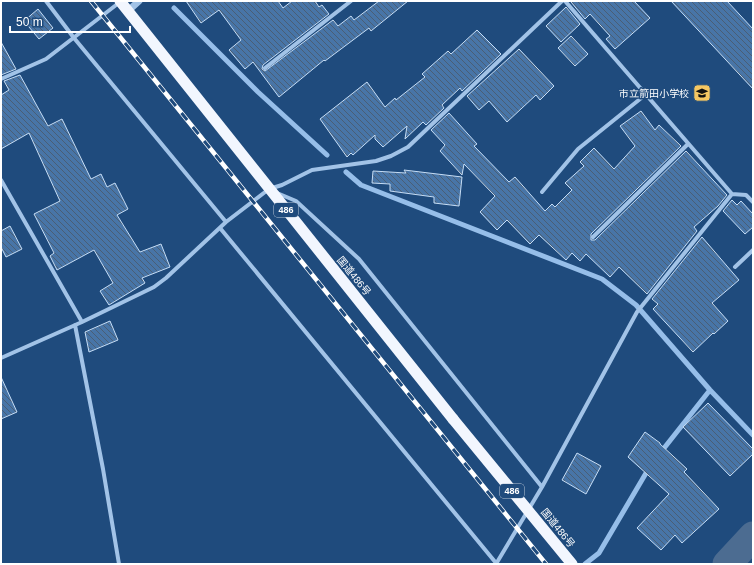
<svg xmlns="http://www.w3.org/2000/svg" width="754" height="565" font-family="Helvetica,'Noto Sans JP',sans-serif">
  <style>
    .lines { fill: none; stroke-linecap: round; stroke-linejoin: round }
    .stream { stroke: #96bee9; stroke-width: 5 }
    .river { stroke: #4c6c91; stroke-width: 29 }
    .building { fill: url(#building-back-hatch); stroke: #c6ddf5 }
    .minor { stroke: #a2c3e7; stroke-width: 4 }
    .tertiary { stroke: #a2c3e7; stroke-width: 7 }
    .trunk { stroke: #f2f6fe; stroke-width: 11 }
    .rail-casing { stroke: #fff; stroke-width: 4.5 }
    .rail { stroke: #1f4b7d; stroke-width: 3; stroke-dasharray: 9; stroke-linecap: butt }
    .trunk-bridge { stroke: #f2f6fe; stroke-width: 11 }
    .labels { text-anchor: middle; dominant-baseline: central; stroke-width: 3; stroke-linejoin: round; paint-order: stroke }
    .shield { fill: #1f4b7d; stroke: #bcc9d8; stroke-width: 1 }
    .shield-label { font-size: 9px; font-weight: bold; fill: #fff }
    .poi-label { font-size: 10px; fill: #fff; stroke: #1f4b7d; text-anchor: end }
    .street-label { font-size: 10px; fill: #fff; stroke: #1f4b7d }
  </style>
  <defs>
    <pattern id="building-back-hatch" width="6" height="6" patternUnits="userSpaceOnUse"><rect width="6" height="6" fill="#4875a7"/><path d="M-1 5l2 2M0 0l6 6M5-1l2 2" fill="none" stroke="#4a5e75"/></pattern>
  </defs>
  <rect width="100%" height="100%" fill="#1f4b7d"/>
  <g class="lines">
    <!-- stream -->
    <path class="stream" d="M174,8l84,84 69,63
      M346,172l15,13 241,94 34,26 74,85 43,45
      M661,452l49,-62
      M585,564l14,-11 50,-85"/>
    <!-- river -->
    <path class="river" d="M727,564l26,-28"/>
  </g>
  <!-- building -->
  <path class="building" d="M186,1h92l5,7 9,-7h23l4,6 3,-2 7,9 -66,51 -1,4 3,2 68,-51 5,6 13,-10 3,4 25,-19h29l-37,30 -2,-3 -44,33 -1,-1 -45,37 -26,-35 -8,7 -16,-19 12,-10 -22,-30 -18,13z
    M572,1h62l16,17 -35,31 -9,-10 4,-3 -20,-22 -5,5 -14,-17z
    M671,1h56l26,28v60z
    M566,7l14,17 -19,18 -15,-16z
    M38,9l15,19 -14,11 -15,-18z
    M477,30l24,24 -39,37 -2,-3 -18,17 2,3 -18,17 -3,-3 -18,17 2,-13 -24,21 -8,-8v-4l-22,20 -2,-2 -4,4 -27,-38 47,-37 18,25 10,-9 1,2 29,-23 -3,-3 26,-23 3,3z
    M571,36l17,18 -13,12 -17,-18z
    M1,42l15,27 -15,6z
    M519,49l35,37 -14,14 -4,-5 -29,27 -18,-21 -10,9 -12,-14z
    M20,75l28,51 14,-7 29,60 10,-5 6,13 8,-4 13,26 -11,6 23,37 21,-8 9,23 -28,11 3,5 -36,22 -9,-14 13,-8 -19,-33 -37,20 -7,-14 4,-3 -20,-39 26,-13 -31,-68 -28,16v-54l8,-5 -5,-9z
    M641,111l14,19 4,-5 22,21 -90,88v6h4l91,-89 41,44 -9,11 -24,21 3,4 -50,63 -28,-27 -9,10 -24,-23 -6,7 -8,-8 -6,7 -27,-25 -9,9 -23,-24 -10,10 -17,-18 15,-16 -31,-32 -2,11 -22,-24 5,-6 -14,-15 18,-17 28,31 -3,2 35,36 6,-5 30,34 7,-7 3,3 17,-17 -7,-7 19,-17 -4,-4 14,-14 20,21 21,-23 -15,-20z
    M404,170l58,7 -3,29 -25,-3v-6l-44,-6v-7l-18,-1 1,-12 33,2z
    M732,200l5,5 4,-4 12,13v13l-8,7 -22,-23z
    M10,226l12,23 -16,8 -5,-10v-16z
    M702,237l37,43 -27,23 16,18 -14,13 -1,-1 -20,19 -40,-43 5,-5 -6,-5z
    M110,321l8,19 -29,12 -4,-20z
    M1,377l16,35 -16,7z
    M708,403l45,46v5l-23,22 -47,-49z
    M645,432l15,11v1l27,25 -3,3 35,37 -37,34 -7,-8 -14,15 -24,-22 32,-34 -41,-37z
    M577,453l24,13 -15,28 -24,-14z"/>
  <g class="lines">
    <!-- minor -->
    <path class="minor" d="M46,1l28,37 152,184
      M265,68l86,-67
      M1,79l45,-20 74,-57
      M1,180l81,142
      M542,192l36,-43 67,-54
      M277,193l19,8 63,58 183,228
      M732,194l14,1 7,7
      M220,228l276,335
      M593,237l95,-93
      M735,267l18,-17
      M75,325l28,144 16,95
      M1,358l81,-36 72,-35 12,-9 60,-56 43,-33 13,-4 30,-15 64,-9 15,-5 17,-9 154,-146
      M496,564l46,-77 95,-175 95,-118 -167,-193"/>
    <!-- tertiary -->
    <path class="tertiary" d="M128,11l11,-10"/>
    <!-- trunk -->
    <path class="trunk" d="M120,1l333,418"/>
    <defs>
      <path id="rail" d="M91,1l455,563"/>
    </defs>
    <!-- rail casing -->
    <use href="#rail" class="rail-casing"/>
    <!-- rail -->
    <use href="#rail" class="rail"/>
    <!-- trunk-bridge -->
    <path class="trunk-bridge" d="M453,419l119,145"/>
  </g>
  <!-- icons -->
  <defs>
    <symbol id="school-square" viewBox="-11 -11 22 22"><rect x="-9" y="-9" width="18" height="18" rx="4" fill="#f5c762" stroke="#1f4b7d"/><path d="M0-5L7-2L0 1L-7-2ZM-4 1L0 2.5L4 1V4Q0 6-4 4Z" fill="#111"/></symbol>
  </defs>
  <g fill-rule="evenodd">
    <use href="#school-square" x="692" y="83" width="20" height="20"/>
  </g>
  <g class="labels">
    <!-- shield labels -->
    <g class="shield">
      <rect x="274" y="203" width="24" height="14" rx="3"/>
      <rect x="500" y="484" width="24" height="14" rx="3"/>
    </g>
    <g class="shield-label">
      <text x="286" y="210">486</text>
      <text x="512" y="491">486</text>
    </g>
    <!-- poi labels -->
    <g class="poi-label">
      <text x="689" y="93">市立箭田小学校</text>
    </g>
    <!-- street labels -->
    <g class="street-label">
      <text transform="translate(354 276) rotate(51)">国道486号</text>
      <text transform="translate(558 528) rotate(51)">国道486号</text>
    </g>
  </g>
  <!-- border -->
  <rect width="754" height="565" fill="none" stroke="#ffffff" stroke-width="4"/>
  <!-- scale -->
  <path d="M10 26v6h120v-6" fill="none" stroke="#ffffff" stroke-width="2"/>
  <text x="16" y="26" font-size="12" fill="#ffffff" stroke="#1f4b7d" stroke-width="3" paint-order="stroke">50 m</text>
</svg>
